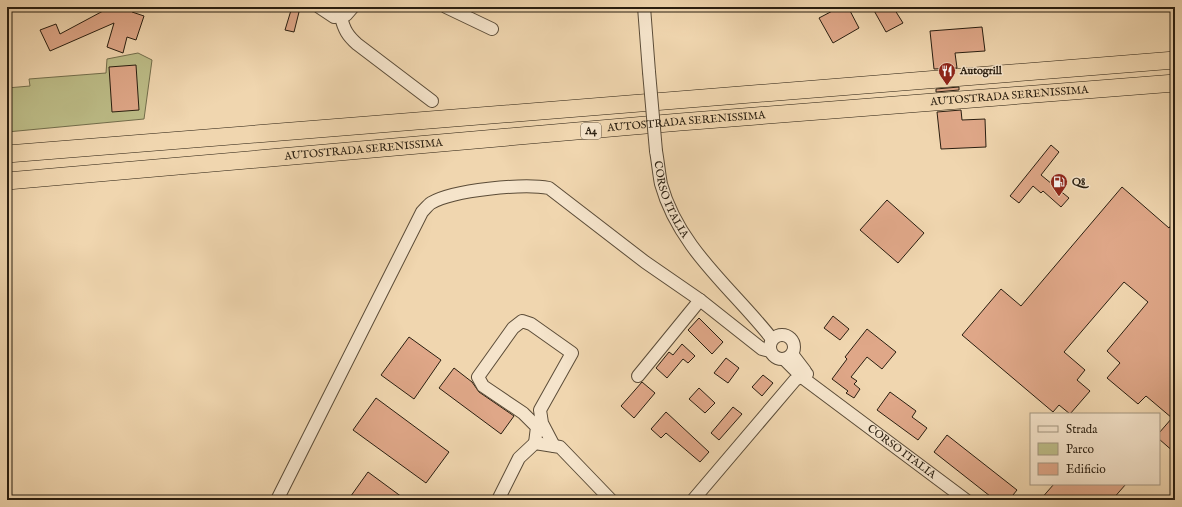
<svg xmlns="http://www.w3.org/2000/svg" width="1182" height="507" font-family="'IM FELL English',serif">
  <style>
    .green { fill: #bdbd88; stroke: #736e4c }
    .building { fill: #dfa788; stroke: #291e10 }
    .lines { fill: none; stroke-linecap: round; stroke-linejoin: round }
    .minor-casing { stroke: #5b4c38; stroke-width: 14 }
    .highway-casing { stroke: #291e10; stroke-width: 18 }
    .minor { stroke: #f5e4cb; stroke-width: 12 }
    .highway { stroke: #f0d6af; stroke-width: 17 }
    .minor-bridge-casing { stroke: #5b4c38; stroke-width: 14; stroke-linecap: butt }
    .minor-bridge { stroke: #f5e4cb; stroke-width: 12 }
    .labels { text-anchor: middle; dominant-baseline: central; stroke-width: 3; stroke-linejoin: round; paint-order: stroke }
    .shield { fill: #f5e4cb; stroke: #665948; stroke-width: 1 }
    .shield-label { font-size: 10px; font-weight: bold; fill: #291e10 }
    .poi-label { font-size: 11px; font-weight: bold; fill: #291e10; stroke: #f5e4cb; text-anchor: start }
    .street-label { font-size: 11px; fill: #291e10; stroke: #f5e4cb }
  </style>
  <rect width="100%" height="100%" fill="#f0d6af"/>
  <filter id="stains"><feTurbulence type="fractalNoise" baseFrequency=".005" numOctaves="4"/><feColorMatrix values="0 0 0 0 .2 0 0 0 0 .09 0 0 0 0 .02 0 0 0 .5 -.17"/></filter>
  <radialGradient id="worn" r=".72"><stop offset=".6" stop-color="#630" stop-opacity="0"/><stop offset="1" stop-color="#630" stop-opacity=".3"/></radialGradient>
  <!-- green -->
  <path class="green" d="M138,53l14,7 -8,59 -137,13v-44l23,-2 -1,-7 77,-6 1,-14z"/>
  <!-- building -->
  <path class="building" d="M96,7h39l-3,5 12,4 -8,24 -9,-3 -4,16 -16,-6 7,-24 -64,28 -10,-21 16,-6 4,10 43,-23z
    M292,7l8,1 -6,24 -9,-2z
    M840,7h8l11,21 -26,15 -14,-25z
    M872,7h21l10,16 -17,9z
    M982,27l3,24 -30,2 2,15 -23,1 -4,-38z
    M136,65l3,45 -27,2 -3,-45z
    M959,87v3l-23,2v-3z
    M961,110l1,10 23,-1 1,28 -45,2 -4,-37z
    M1051,145l8,7 -18,23 28,23 -8,9 -18,-16 -2,2 -8,-7 -14,17 -9,-7z
    M1122,187l47,41 6,-8v233l-16,-14v-6l13,-15 -26,-22 -8,8 -31,-26 13,-15 -13,-12 41,-49 -24,-20 -60,70 21,18 -8,10 13,11 -20,23 -11,-9 -6,7 -91,-77 39,-46 20,17z
    M887,200l37,33 -26,30 -38,-33z
    M833,316l16,13 -9,11 -16,-12z
    M699,318l24,24 -11,12 -24,-24z
    M867,329l29,23 -14,17 -15,-12 -16,20 6,4 -3,3 6,5 -6,9 -8,-5 2,-2 -16,-12 15,-20 -2,-2z
    M409,337l32,23 -27,39 -33,-24z
    M682,344l13,12 -7,7 -5,-4 -16,19 -11,-10 13,-16 4,3z
    M726,358l13,10 -11,15 -14,-10z
    M454,368l18,14 7,10 35,24 -13,18 -62,-46z
    M763,375l10,8 -11,13 -10,-9z
    M642,382l13,11 -21,25 -13,-12z
    M699,388l16,15 -10,10 -16,-14z
    M890,392l26,19 -4,6 15,11 -9,12 -41,-30z
    M376,398l73,54 -23,31 -73,-53z
    M733,407l9,7 -23,26 -8,-7z
    M666,412l43,40 -9,10 -34,-29 -5,5 -10,-9z
    M947,435l70,55 -8,10h-14l-61,-48z
    M368,472l38,28h-58z
    M1054,484h72l-14,16h-72z"/>
  <g class="lines">
    <defs>
      <g id="minor">
        <path d="M319,7l15,10 12,-2 7,-8"/>
        <path d="M446,7l46,22"/>
        <path d="M644,7l5,65"/>
        <path d="M341,17c3,13 7,19 16,27l75,57"/>
        <path id="s1" d="M656,151c2,11 3,23 5,33 18,65 72,105 111,155"/>
        <circle cx="782" cy="347" r="12"/>
        <path d="M792,354l13,17"/>
        <path id="s2" d="M784,359l19,19 163,122"/>
        <path d="M638,376l62,-76"/>
        <path d="M535,443l2,-16 -14,-14 -40,-27 -5,-9 35,-49 9,-7 9,3 41,29 -32,57 2,13 12,23"/>
        <path d="M277,500l145,-288c3,-3 6,-7 9,-9 22,-13 93,-20 118,-15l96,74 55,38 62,49 8,2"/>
        <path d="M498,500l21,-42 16,-15 25,4 51,53"/>
        <path d="M693,500l102,-120 12,-6"/>
      </g>
      <g id="highway">
        <path d="M7,154l1168,-94"/>
        <path id="s3" d="M7,181l673,-59 495,-39"/>
      </g>
    </defs>
    <!-- minor casing -->
    <use href="#minor" class="minor-casing"/>
    <!-- highway casing -->
    <use href="#highway" class="highway-casing"/>
    <!-- minor -->
    <use href="#minor" class="minor"/>
    <!-- highway -->
    <use href="#highway" class="highway"/>
    <defs>
      <path id="minor-bridge" d="M649,72l7,79"/>
    </defs>
    <!-- minor-bridge casing -->
    <use href="#minor-bridge" class="minor-bridge-casing"/>
    <!-- minor-bridge -->
    <use href="#minor-bridge" class="minor-bridge"/>
  </g>
  <!-- icons -->
  <defs>
    <symbol id="restaurant-pin" viewBox="-11 -11 22 30"><path d="M0 17L-7.5 6A9.5 9.5 0 1 1 7.5 6Z" fill="#8f2418" stroke="#f5e4cb"/><path d="M-5-6h1v4h1v-4h1v4h1v-4h1v5L-1.5 .5V6h-2V.5L-5-1ZM5-6V6H3V1.5H1.5Q1.5-4 5-6Z" fill="#fff"/></symbol>
    <symbol id="fuel-pin" viewBox="-11 -11 22 30"><path d="M0 17L-7.5 6A9.5 9.5 0 1 1 7.5 6Z" fill="#8f2418" stroke="#f5e4cb"/><path d="M-5.5-6h7V0h2V4h1.3V-2.5L3-4.5l.8-.8L6-3V5H2.5V1h-1V6h-7ZM-4.2-4.7v3.2H.2V-4.7Z" fill="#fff"/></symbol>
  </defs>
  <g fill-rule="evenodd">
    <use href="#restaurant-pin" x="937" y="61" width="20" height="27"/>
    <use href="#fuel-pin" x="1049" y="172" width="20" height="27"/>
  </g>
  <g class="labels">
    <!-- shield labels -->
    <rect class="shield" x="581" y="123" width="20" height="16" rx="3"/>
    <g class="shield-label">
      <text x="591" y="131">A4</text>
    </g>
    <!-- poi labels -->
    <g class="poi-label">
      <text x="960" y="71">Autogrill</text>
      <text x="1072" y="182">Q8</text>
    </g>
    <!-- street labels -->
    <g class="street-label">
      <text stroke="none"><textPath href="#s3" startOffset="1006">AUTOSTRADA SERENISSIMA</textPath></text>
      <text stroke="none"><textPath href="#s3" startOffset="682">AUTOSTRADA SERENISSIMA</textPath></text>
      <text stroke="none"><textPath href="#s3" startOffset="358">AUTOSTRADA SERENISSIMA</textPath></text>
      <text stroke="none"><textPath href="#s1" startOffset="51">CORSO ITALIA</textPath></text>
      <text stroke="none"><textPath href="#s2" startOffset="150">CORSO ITALIA</textPath></text>
    </g>
  </g>
  <!-- margin -->
  <rect width="1182" height="507" fill="none" stroke="#f0d6af" stroke-width="24"/>
  <rect x="8" y="8" width="1166" height="491" fill="none" stroke="#291e10" stroke-width="2"/>
  <rect x="12" y="12" width="1158" height="483" fill="none" stroke="#291e10"/>
  <!-- legend -->
  <rect x="1030" y="413" width="130" height="72" fill="#f5e4cb" stroke="#a39580"/>
  <rect x="1038" y="426" width="20" height="6" fill="#f5e4cb" stroke="#a39580"/>
  <text x="1066" y="433" font-size="12" fill="#291e10">Strada</text>
  <rect x="1038" y="443" width="20" height="12" fill="#bdbd88" stroke="#a39580"/>
  <text x="1066" y="453" font-size="12" fill="#291e10">Parco</text>
  <rect x="1038" y="463" width="20" height="12" fill="#dfa788" stroke="#a39580"/>
  <text x="1066" y="473" font-size="12" fill="#291e10">Edificio</text>
  <rect width="100%" height="100%" filter="url(#stains)"/>
  <rect width="100%" height="100%" fill="url(#worn)"/>
</svg>
